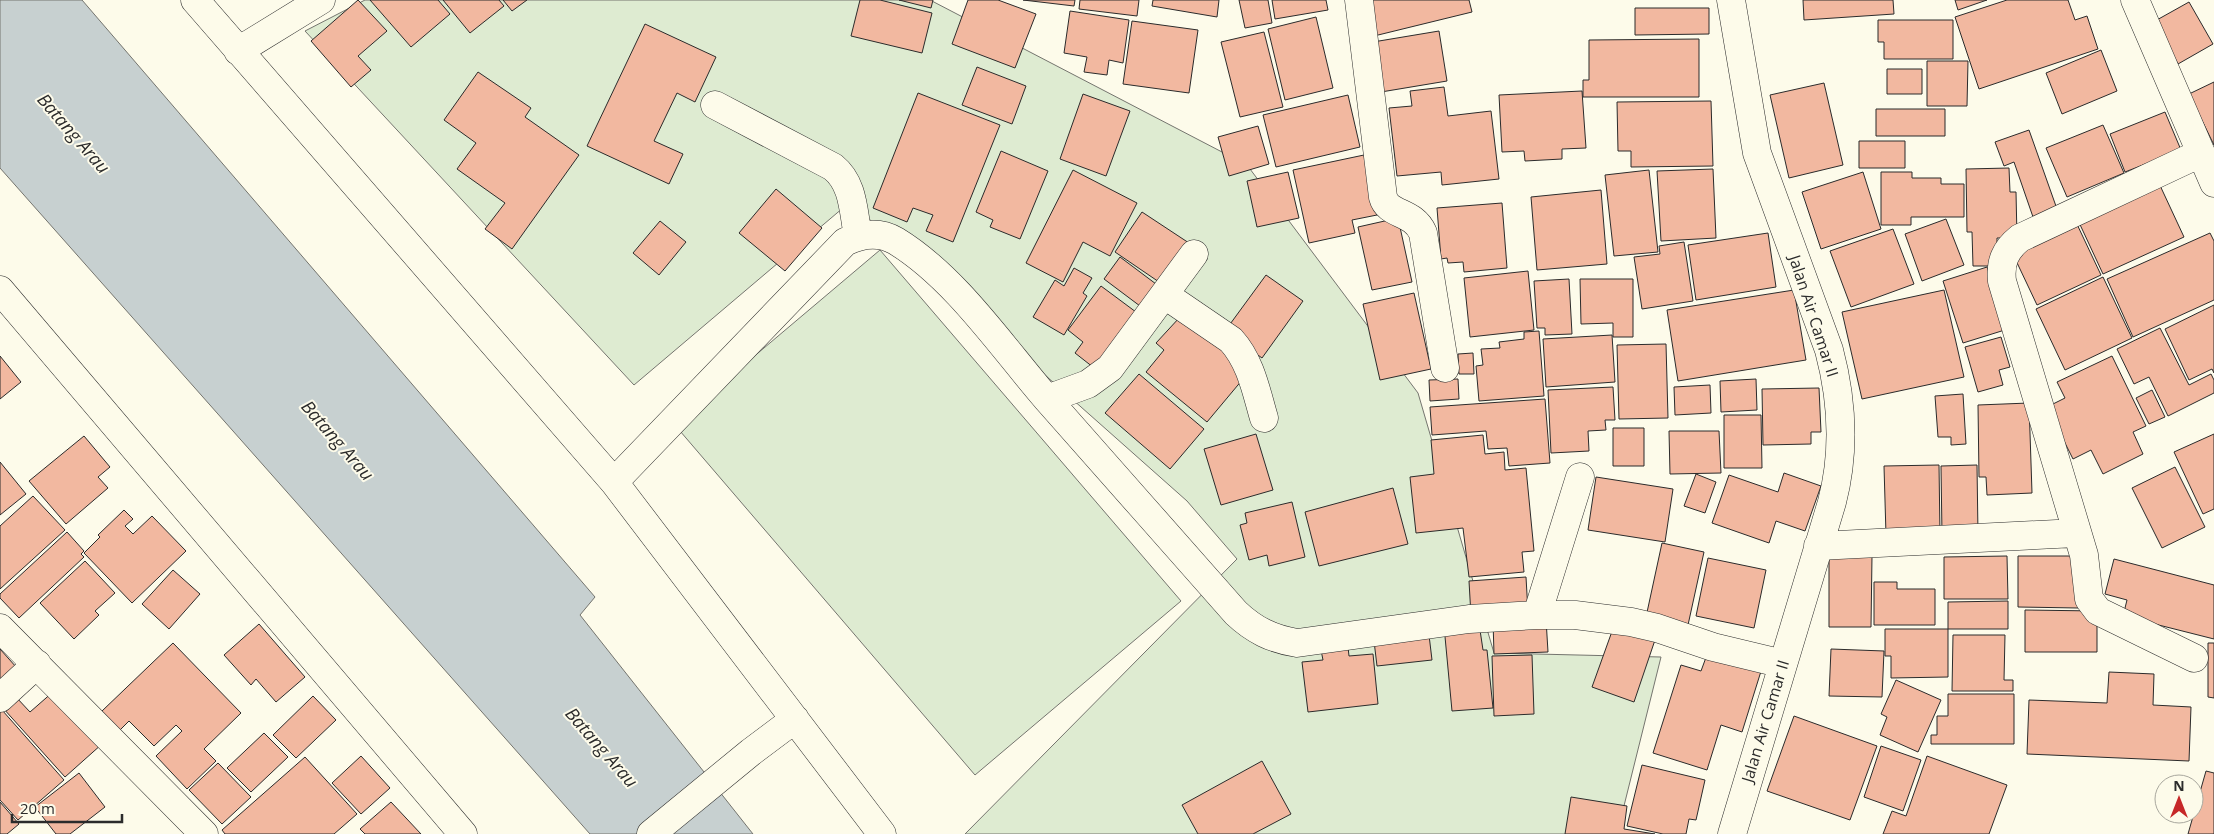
<svg xmlns="http://www.w3.org/2000/svg" width="2214" height="834" font-family="'Open Sans',sans-serif">
  <style>
    .green { fill: #deebd1; stroke: #74746e }
    .water { fill: #c7d0d0; stroke: #74746e }
    .building { fill: #f2b8a0; stroke: #2b2b2b }
    .lines { fill: none; stroke-linecap: round; stroke-linejoin: round }
    .street-casing { stroke: #2b2b2b; stroke-width: 29 }
    .street { stroke: #fdfbea; stroke-width: 28 }
    .labels { text-anchor: middle; dominant-baseline: central; stroke-width: 4; stroke-linejoin: round; paint-order: stroke }
    .street-label { font-size: 16px; fill: #2b2b2b; stroke: #fdfbea }
    .water-label { font-size: 18px; font-style: italic; fill: #2b2b2b; stroke: #fdfbea }
  </style>
  <rect width="100%" height="100%" fill="#fdfbea"/>
  <!-- green -->
  <path class="green" d="M365,0h565l317,165 171,228 76,260 167,4 -44,177h-652l272,-275 -50,-58 -337,-299 -216,183 -329,-354z
    M880,250l301,351 -206,174 -301,-351z"/>
  <!-- water -->
  <path class="water" d="M0,0h82l513,597 -15,18 173,219h-163l-590,-666z"/>
  <!-- building -->
  <path class="building" d="M358,0l29,31 -29,25 13,14 -20,17 -40,-46z
    M370,0h68l12,14 -39,33z
    M443,0h56l5,6 -34,27z
    M503,0h24l-15,11z
    M860,0h20l52,13 -10,40 -71,-17z
    M899,0h34l-2,8z
    M968,0h30l38,14 -21,54 -63,-24z
    M1023,0h52l-1,6z
    M1080,0h59l-2,16 -58,-7z
    M1153,0h66l-2,17 -65,-11z
    M1239,0h29l4,23 -27,5z
    M1272,0h54l2,10 -53,9z
    M1365,0h104l3,12 -98,24z
    M1803,0h90l1,14 -90,6z
    M1955,0h32l-29,10z
    M2007,0h61l7,20 12,-4 11,33 -119,40 -24,-72z
    M2189,2l24,42 -35,20 -23,-43z
    M1635,8h74v26l-74,1z
    M1070,11l59,9 -6,43 -14,-3 -2,15 -23,-3 3,-15 -23,-4z
    M1316,17l17,71 -48,12 -17,-71z
    M1878,20h75v39h-69v-17h-6z
    M1132,21l66,9 -9,63 -66,-9z
    M645,24l71,33 -21,45 -18,-9 -23,48 29,13 -14,30 -82,-38z
    M1439,31l8,50 -66,11 -8,-50z
    M1264,32l19,75 -43,10 -19,-75z
    M1699,39v58h-116v-17h6v-40z
    M2101,50l16,41 -55,23 -16,-41z
    M1927,61h41l-1,45h-40z
    M977,67l49,19 -14,38 -50,-19z
    M1887,69h35v25h-35z
    M478,72l53,36 -6,9 54,38 -67,94 -27,-20 20,-26 -48,-34 19,-26 -32,-23z
    M2214,82v63l-25,-51z
    M1824,83l19,82 -54,13 -19,-83z
    M1444,87l4,29 43,-5 8,68 -57,6 -1,-13 -44,4 -8,-68 23,-2 -2,-15z
    M1582,91l4,57 -24,1v10l-37,2 -1,-10 -22,1 -3,-57z
    M918,93l82,32 -47,117 -27,-11 7,-16 -20,-7 -6,14 -34,-14z
    M1083,94l47,17 -24,65 -46,-17z
    M1348,95l12,52 -84,20 -13,-52z
    M1711,101l2,65 -82,1v-16h-13l-1,-49z
    M1876,109h69v27h-69z
    M2165,112l16,38 -56,22 -15,-38z
    M2103,125l21,48 -57,24 -21,-49z
    M1258,126l11,38 -40,12 -11,-39z
    M2029,130l28,79 -24,8 -19,-55 -10,4 -9,-24z
    M1859,141h46v27h-46z
    M1001,151l47,20 -28,68 -30,-12 3,-7 -17,-8z
    M1364,155l13,60 -25,5 3,13 -46,10 -16,-73z
    M2009,168l1,24h6l1,46h-20v28h-24l-1,-34h-5l-1,-63z
    M1713,169l3,69 -55,3 -4,-70z
    M1073,170l64,33 -27,53 -27,-14 -20,40 -37,-19z
    M1649,170l9,82 -44,4 -9,-81z
    M1288,172l11,46 -42,9 -10,-46z
    M1863,172l18,57 -60,20 -19,-57z
    M1881,172h31v6h29v6h23v33h-53v8h-30z
    M2157,179l27,58 -81,37 -27,-58z
    M776,189l46,39 -37,43 -46,-38z
    M1601,190l6,74 -70,6 -6,-73z
    M1502,203l5,65 -43,4 -1,-10 -15,1 -1,-5 -6,1 -4,-51z
    M1142,212l47,31 -27,41 -47,-32z
    M1398,218l14,64 -40,8 -14,-63z
    M1946,219l18,46 -42,16 -17,-47z
    M2075,220l26,55 -64,30 -26,-55z
    M660,221l26,21 -27,33 -26,-22z
    M1893,229l21,55 -63,23 -21,-56z
    M1768,233l8,54 -80,13 -8,-55z
    M2210,233l4,8v59l-81,37 -26,-58z
    M1684,242l9,59 -51,8 -8,-52 26,-3 -1,-8z
    M1120,257l40,30 -16,22 -40,-30z
    M1987,267l21,62 -45,14 -20,-62z
    M1074,268l18,10 -9,15 4,3 -23,39 -31,-18 22,-37 9,6z
    M1528,271l6,59 -64,7 -6,-59z
    M1266,275l37,26 -41,57 -37,-27z
    M2103,277l29,61 -67,32 -29,-61z
    M1569,279l3,55 -27,1v-7h-8l-3,-47z
    M1580,279h53v58h-20v-14l-32,1z
    M1101,286l39,29 -42,56 -23,-18 8,-11 -15,-12z
    M1794,290l12,70 -128,21 -11,-71z
    M1944,290l20,87 -102,22 -20,-87z
    M1414,293l17,76 -51,11 -17,-76z
    M2214,305v68l-2,-4 -23,11 -24,-51z
    M1180,317l57,35 11,21 -41,49 -61,-50 18,-22 -8,-7z
    M2160,328l29,57 22,-11 3,6v13l-46,23 -19,-39 -15,7 -17,-35z
    M1539,331l5,65 -65,5 -3,-35 7,-1 -2,-16 19,-1 -1,-6 25,-3v-7z
    M1612,335l3,47 -69,5 -3,-48z
    M2001,337l9,30 -11,3 4,15 -25,7 -13,-45z
    M1666,344l2,74 -49,1 -2,-74z
    M1473,353l1,21h-15l-1,-20z
    M0,356l21,26 -21,17z
    M2112,356l34,70 -13,6 10,22 -40,20 -12,-24 -18,9 -26,-52 18,-9 -8,-16z
    M1139,374l65,55 -34,40 -65,-56z
    M1458,379l1,20 -29,2 -1,-21z
    M1756,379l1,31 -36,2 -1,-31z
    M1710,385l1,28 -36,2 -1,-28z
    M1613,387l2,33h-10l1,10 -18,1 1,20 -38,2 -3,-63z
    M1819,388l2,44h-10v12l-48,1 -1,-56z
    M2152,390l13,27 -16,7 -13,-26z
    M1963,394l3,50 -15,1v-8h-13l-3,-41z
    M1545,399l5,64 -41,3 -2,-18 -19,1 -2,-18 -54,4 -2,-28z
    M2029,403l3,90 -45,2 -1,-18h-7l-1,-72z
    M1724,415h37l1,53h-38z
    M1613,428h31v38h-31z
    M1669,431h50l2,42 -51,1z
    M1256,434l17,56 -52,15 -17,-56z
    M2214,434v75l-11,5 -29,-62z
    M1483,435l2,19 19,-2 1,18 21,-2 8,83 -12,1 2,20 -55,5 -6,-49 -47,5 -6,-56 24,-3 -3,-34z
    M84,436l26,31 -12,10 10,11 -42,36 -37,-43z
    M0,462l26,32 -26,21z
    M1939,465l1,69 -54,1 -2,-69z
    M1977,465l1,69 -36,1 -1,-69z
    M2175,467l30,60 -43,21 -30,-60z
    M1784,473l37,13 -16,45 -29,-10 -7,22 -57,-20 17,-48 49,17z
    M1696,474l20,8 -11,31 -21,-7z
    M1596,477l77,12 -8,53 -77,-12z
    M1393,488l15,56 -89,22 -14,-54z
    M33,496l32,34 -65,59v-63z
    M1292,502l13,55 -36,9 -2,-11 -18,5 -9,-35 7,-2 -2,-10z
    M124,510l9,9 -8,7 8,8 19,-18 34,35 -54,52 -48,-50 16,-16 -2,-2z
    M67,532l17,19 -3,3 3,3 -65,61 -19,-20v-4z
    M1662,543l42,9 -16,73 -42,-8z
    M1829,556h43l-1,71h-42z
    M2007,556l1,43h-64v-42z
    M2018,556h60v52l-60,-1z
    M1708,558l58,12 -12,58 -58,-12z
    M2114,559l100,26v54l-91,-23 4,-16 -22,-6z
    M85,561l30,32 -20,18 4,4 -25,24 -34,-36z
    M173,570l27,24 -31,35 -27,-25z
    M1526,577l2,35 -57,4 -2,-35z
    M1874,582h23v7h38v36h-61z
    M2008,601v28h-60v-27z
    M2025,610l72,1v41h-72z
    M1546,619l2,33 -54,2 -1,-33z
    M1615,623l41,14 -22,65 -42,-15z
    M259,624l46,53 -29,25 -20,-23 -5,6 -27,-30z
    M1444,626l36,4 3,20h4l6,58 -41,3z
    M1885,629h63v48l-57,1v-22h-6z
    M1429,635l3,25 -55,6 -3,-25z
    M1953,635h52l-1,45h9v11h-61z
    M173,643l68,70 -37,36 12,12 -29,28 -31,-33 26,-25 -6,-6 -22,21 -25,-25 -9,9 -18,-19z
    M2208,643h6v55l-6,-1z
    M1348,647l1,9 24,-2 5,50 -70,8 -6,-50 21,-2 -2,-10z
    M0,649l17,19 -17,15z
    M1831,649l53,2 -2,46 -53,-1z
    M1708,652l54,16 -20,64 -21,-7 -14,45 -54,-17 28,-88 20,6z
    M1532,655l2,59 -40,2 -2,-60z
    M2109,672l45,2 -1,31 38,2 -2,54 -162,-7 2,-54 78,3z
    M1896,680l45,20 -23,52 -38,-17 7,-18 -6,-3z
    M54,691l48,53 -37,33 -62,-69 13,-11 14,15z
    M1948,694h66v50h-83v-9h6v-19h11z
    M313,696l23,24 -40,38 -23,-23z
    M2,710l62,70 -46,40 -18,-20v-89z
    M1794,716l83,30 -27,74 -83,-29z
    M264,733l24,24 -37,35 -24,-24z
    M1881,746l40,14 -18,51 -39,-14z
    M361,756l29,32 -29,26 -29,-31z
    M1927,756l80,29 -18,49h-106l9,-23 14,5z
    M305,757l52,57 -23,20h-109l-3,-4z
    M1262,761l29,53 -38,20h-55l-16,-29z
    M218,763l33,34 -29,27 -33,-34z
    M1642,765l63,15 -9,40 -7,-1 -3,15h-23l-36,-8z
    M2206,771l8,2v61h-26z
    M79,773l26,34 -35,27h-14l-21,-27z
    M1571,797l56,9 -3,23 31,5h-90z
    M0,802l19,22 -12,10h-7z
    M391,802l30,32h-56l-5,-5z"/>
  <g class="lines">
    <defs>
      <path id="street" d="M195,0l419,482 268,352
        M1359,0l24,197c5,19 30,13 40,36l22,135
        M1731,0l26,153 72,197c13,49 16,102 3,152l-100,332
        M2135,0l79,183
        M238,51l83,-51
        M715,105l118,62c21,17 20,44 25,69
        M0,290l463,544
        M1165,295l66,45c20,22 25,51 33,78
        M1047,399l41,-15 22,-16 84,-114
        M1580,477l-43,138h38l56,7 26,6 56,19 70,17
        M614,482l231,-240c16,-8 34,-11 51,-1 59,36 106,106 151,158 63,72 126,142 189,214 18,17 36,26 61,30l172,-24 68,-4
        M1818,546l258,-13
        M0,628l204,206
        M2194,658l-96,-47 -9,-12 -5,-44 -82,-274c-2,-19 3,-31 18,-43l181,-85
        M0,698l37,-34
        M651,834l100,-82 44,-33"/>
    </defs>
    <!-- street casing -->
    <use href="#street" class="street-casing"/>
    <!-- street -->
    <use href="#street" class="street"/>
  </g>
  <g class="labels">
    <!-- street labels -->
    <g class="street-label">
      <text transform="translate(1814 316) rotate(72)">Jalan Air Camar II</text>
      <text transform="translate(1765 721) rotate(-73)">Jalan Air Camar II</text>
    </g>
    <!-- water labels -->
    <g class="water-label">
      <text transform="translate(74 133) rotate(49)">Batang Arau</text>
      <text transform="translate(338 440) rotate(49)">Batang Arau</text>
      <text transform="translate(602 747) rotate(49)">Batang Arau</text>
    </g>
  </g>
  <!-- north arrow -->
  <g transform="translate(2179 799)"><circle r="24" fill="#fdfbea" stroke="#a9a89e"/>
  <path d="M0-4L9 19L0 12L-9 19Z" fill="#c62828"/>
  <text y="-8" font-size="14" font-weight="bold" text-anchor="middle" fill="#2b2b2b">N</text>
  </g>
  <!-- scale -->
  <path d="M12 814v8h110v-8" fill="none" stroke="#2b2b2b" stroke-width="2.5"/>
  <text x="20" y="814" font-size="15" fill="#2b2b2b" stroke="#fdfbea" stroke-width="4" paint-order="stroke">20 m</text>
</svg>
